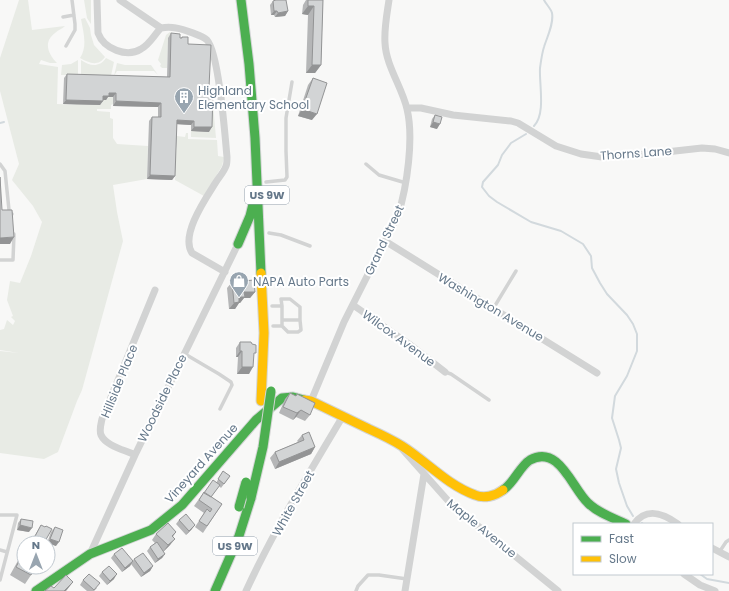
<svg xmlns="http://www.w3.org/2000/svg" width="729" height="591" font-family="Poppins,sans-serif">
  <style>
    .green { fill: #e8ebe5 }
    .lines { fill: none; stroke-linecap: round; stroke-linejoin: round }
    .stream { stroke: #d2d9dd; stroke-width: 2 }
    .fast-casing { stroke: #d3d5d6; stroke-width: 11 }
    .slow-casing { stroke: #d3d5d6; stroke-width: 11 }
    .lane { stroke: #d2d3d3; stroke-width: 3.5 }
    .street { stroke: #d2d3d3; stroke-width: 7 }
    .fast { stroke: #4caf50; stroke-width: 9 }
    .slow { stroke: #ffc107; stroke-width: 9 }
    .fast-bridge-casing { stroke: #d5d6d6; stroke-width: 11; stroke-linecap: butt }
    .fast-bridge { stroke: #4caf50; stroke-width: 9 }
    .wall { fill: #b5b6b7 }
    .shaded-wall { fill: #939495 }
    .building { fill: #d2d4d5; stroke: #939495 }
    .labels { text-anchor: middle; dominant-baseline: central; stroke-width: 4; stroke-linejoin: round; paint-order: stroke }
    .shield { fill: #fff; stroke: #93a0ad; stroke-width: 1 }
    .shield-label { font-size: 11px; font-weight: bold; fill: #65788a }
    .poi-label { font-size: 12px; fill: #65788a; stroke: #fff; text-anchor: start }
    .street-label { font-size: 12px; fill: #65788a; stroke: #fff }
  </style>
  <rect width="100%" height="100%" fill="#f8f8f7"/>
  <!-- green -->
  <path class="green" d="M19,0h9l4,30 33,-4c-3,3 -7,4 -10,7 -12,9 -7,21 2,30h-7l-9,-3 -2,4 19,3 -1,37c7,0 14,1 20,0 12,-1 24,-7 36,-7v7l-2,1v4h-14v2l13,1v6l3,1v19l4,6 31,2 -1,33 -34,6 4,27 6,29 -41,149 -5,11 -19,51 -14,7 -44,-6v-102l19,2 -19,-3v-20l4,-1 3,-9 6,5 2,-4 -4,-4 2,-1 -6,-16 3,-19 10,2 11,-27 11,-34 -9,-16 -21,-26 7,-16 -19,-73v-33z
    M84,0h7v24l-4,-6z
    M85,18l5,10 1,7 3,10 11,12c-7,10 -16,6 -25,1 8,-12 3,-27 1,-39z
    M170,32l6,3 -8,3 -1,30h-5l-2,-2 1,-2 -3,-4 8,-25z
    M106,58l8,4 -4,18 -29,-1v-19c9,6 18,8 25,-2z
    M78,60v15h-17l1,-10 9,-1z
    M117,63l8,2h26l7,10 -4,-4h-37l-3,5z
    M213,104l3,34 -25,-1v-6z
    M186,133h2v6l29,1 1,16 6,1 -2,9 -18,30 -29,-16 2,-44 8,1z"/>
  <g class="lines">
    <!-- stream -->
    <path class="stream" d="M0,123l4,-1
      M534,126c12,-12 5,-42 6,-58 1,-7 2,-15 4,-21 3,-10 10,-23 8,-34 -1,-4 -6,-9 -8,-13
      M526,134l-15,9 -9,12 -4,10 -15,17 -1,5 7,9 8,6 34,20 30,9 22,13 8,12 1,12 8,15 7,11 20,21 6,9 4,10v17l-10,25 -12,20 -3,22 7,22 2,8 -5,21 3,14 8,23 6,10
      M642,523l1,1
      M700,574l7,5 22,4"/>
    <defs>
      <path id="fast" d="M241,0l8,64 6,74 6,135
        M238,244l12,-28 4,-16
        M503,490c11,-7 17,-24 27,-30 29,-16 42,28 58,43 10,10 25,15 38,21
        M36,591l54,-37 61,-24 31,-25 74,-85 26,-22 11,-1 11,3
        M215,591l24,-55 12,-38"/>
      <path id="slow" d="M304,400l7,1c19,9 39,19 58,28 11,5 22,10 33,17 24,15 45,39 73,49 9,4 20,1 28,-5
        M261,401l3,-68 -3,-60"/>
    </defs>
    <!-- fast casing -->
    <use href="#fast" class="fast-casing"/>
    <!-- slow casing -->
    <use href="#slow" class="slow-casing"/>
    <!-- lane -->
    <path class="lane" d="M63,17l11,-2
      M66,46l9,-16v-6l-3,-24
      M0,164l5,7 4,39 3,4
      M366,164l13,11 27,8
      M266,182l19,-2 2,-3 -1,-26v-33l6,-36
      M269,233l12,2 29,11
      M0,260h13l1,-26
      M272,306h10v20h-9
      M282,306l-1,-7h9l10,8v13h-18
      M493,309l23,-38
      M282,326l6,6h10l3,-2 -1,-10
      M185,354l34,20 12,8 1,3 -12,24
      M445,372l6,2 38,26
      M0,515h17l-17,65
      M0,550l7,2
      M720,551l6,-9 3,-2
      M356,591l2,-5 10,-11h11l28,4"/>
    <!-- street -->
    <path class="street" d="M97,0l1,33c6,16 29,25 43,16 9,-5 13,-14 20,-21
      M120,0l41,28c5,-1 10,-1 15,0 7,1 27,8 31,12 12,13 18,96 20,117 0,3 0,7 -1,9 -2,6 -7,11 -10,16 -10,16 -36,53 -24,71l33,19
      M407,108h14l32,7 58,6 7,2 38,23 25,8 21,3 46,-3 54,-6 13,1 14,4
      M385,241l212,132
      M353,305l56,39 36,28
      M311,401l33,-79 54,-107c9,-28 16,-77 9,-106 -5,-22 -21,-43 -22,-66 -1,-15 2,-29 4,-43
      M403,450l48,54 107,87
      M135,455c-10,-5 -29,-9 -34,-20 -2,-5 0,-11 1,-16l53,-129
      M634,524c13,-18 30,-10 44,0
      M712,548l17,9
      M90,554l45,-99 103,-211
      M684,574l16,11 15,6
      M246,591c28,-61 63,-118 97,-175
      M405,591l19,-117"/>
    <!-- fast -->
    <use href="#fast" class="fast"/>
    <!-- slow -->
    <use href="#slow" class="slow"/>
    <defs>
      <path id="fast-bridge" d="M251,498l12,-51 8,-56
        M239,507l7,-25"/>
    </defs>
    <!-- fast-bridge casing -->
    <use href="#fast-bridge" class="fast-bridge-casing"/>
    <!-- fast-bridge -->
    <use href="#fast-bridge" class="fast-bridge"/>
  </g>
  <!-- wall -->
  <path class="wall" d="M306,0h17l-2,65 -6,8h-9l2,-58 -6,-1 1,-9z
    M273,1l15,10 -3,5 -10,1 -1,-2h-3l-1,-10z
    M171,33l9,5h1l1,-1 6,7 21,43 -3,4 3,41 -18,-1v-6l-14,-1 -2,52 -3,4 -25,-1 2,-58 3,-4h6v-10l-45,-1v-9h-5l-2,3h-3l-3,5 -37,-1 1,-26 3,-4 100,3 1,-39z
    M313,78l-1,42 -14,-4 10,-31z
    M435,115l2,14 -7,-2 2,-8z
    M232,282l23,10 -5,6h-6l-4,5h-1l-4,6h-6l-2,-21z
    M240,342l13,14 -4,18h-12l1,-17h-2v-9z
    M290,393l20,22 -5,6 -9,-4 -3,3 -14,-7 6,-14z
    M302,435l13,12 -4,7 -36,15 -5,-11 5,-6 23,-10 -1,-1z
    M223,471l7,5 -9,12 -2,-2 -8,11 11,7 -19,29 -8,-6 9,-14 -10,-7 10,-14v1l12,-10z
    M21,519l8,13 -12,-2 1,-7z
    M179,520l13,9 -6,6 -10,-11z
    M41,525l3,18h-18l3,-4 3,1z
    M55,527l1,19 -9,-3 4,-11z
    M176,532l-3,5 -3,8 -7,7 2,2 -3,4 -7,5 -8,-12 3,-4 5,-4 -3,-3 4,-6z
    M24,546v21l7,8 -6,9 -15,-9 10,-18 -2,-1z
    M114,554l19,7 1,-2 19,7 -3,5 -9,6 -10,-13 -1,2 -8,6 -11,-14z
    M102,572l12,7 -7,6 -8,-9z
    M83,580l14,8 -3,3h-7l-7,-6z"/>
  <!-- shaded-wall -->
  <path class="shaded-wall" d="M308,6h6l-6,9 -6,-1z
    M274,11h3l-3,4h-3z
    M288,11l-3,5 -10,1 3,-4z
    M312,65h9l-6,8h-9z
    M204,87h5l-3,4h-5z
    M109,93h7l-3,4h-5l-2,3h-6l3,-4z
    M66,100l37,1 -3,4 -37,-1z
    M116,101l45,2 -3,4 -45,-1z
    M302,109l15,5 -5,6 -14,-4z
    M177,120l17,1 -3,4 -17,-1z
    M433,122l7,2 -3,5 -7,-2z
    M194,127h18l-3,5 -18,-1z
    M150,175l25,1 -3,4 -25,-1z
    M14,237l-4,7h-10v-6z
    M244,292h11l-5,6h-6l-4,5h-1l-4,6h-6l5,-6z
    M240,351h2l-4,6h-2z
    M242,367h11l-4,7h-12z
    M301,410l-5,7 -3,3 4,-7z
    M315,447l-4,7 -36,15 4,-7z
    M20,525l12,3 -3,4 -12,-2z
    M195,525l-3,4 -6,6 3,-4z
    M50,539l9,3 -3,4 -8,-3z
    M175,539l-5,6 -7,7 5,-7z
    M165,554l-3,4 -7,5 3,-4z
    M133,561l-3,5 -8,6 3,-4z
    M153,566l-3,5 -9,6 3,-4z
    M117,574l-3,5 -7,6 3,-4z
    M73,582l-3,4 -4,5h-2z"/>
  <!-- building -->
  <path class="building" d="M276,0h10l2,11 -10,2 -1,-2h-3l-1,-10z
    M308,0h15l-2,65h-9l2,-59h-6z
    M171,33l9,1v4h2v-1h6v7l23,1 -2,42h-5v4l9,1 -1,35h-18v-6l-17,-1 -2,56 -25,-1 2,-58h9v-14l-45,-2v-8h-7v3h-6v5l-37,-1 1,-26 103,3z
    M313,78l14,5 -10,31 -15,-5z
    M435,115l7,2 -2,7 -7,-2z
    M0,177l2,33h10l2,27 -14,1z
    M254,280l1,12h-11l1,5h-6v5l-5,1 -2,-21z
    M240,342h11l1,2 4,1v8h-2l-1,14h-11v-16h-2z
    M290,393l6,3 1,-2 18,9 -5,12 -9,-5 -4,3 -14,-6z
    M309,432l6,15 -36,15 -4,-10 29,-12 -2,-5z
    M223,471l7,5 -6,8 -6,-5z
    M213,480l7,5 -9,12 -7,-4z
    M204,492l18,12 -15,22 -8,-5 8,-12 3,3 2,-3 -13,-9z
    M186,514l9,11 -6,6 -10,-11z
    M21,519l12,2 -1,7 -12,-3z
    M168,523l8,9 -4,4 3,3 -7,6 -12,-11z
    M41,525l4,2 1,-1 6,3 -8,14h-17l2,-4 4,1z
    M55,527l8,3 -4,12 -9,-3z
    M157,542l8,12 -7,5 -8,-12z
    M122,548l11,13 -8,7 -11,-14z
    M24,552v15h11l-4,8 -15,-8z
    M143,553l10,13 -9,7 -10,-14z
    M109,566l8,8 -7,7 -8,-9z
    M89,574l11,9 -6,7 -11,-10z
    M66,575l7,7 -9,9h-19l6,-5 3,2z"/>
  <!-- icons -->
  <defs>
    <symbol id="building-pin" viewBox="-11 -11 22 30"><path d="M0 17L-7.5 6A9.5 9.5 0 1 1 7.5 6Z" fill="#98a5b0" stroke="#fff"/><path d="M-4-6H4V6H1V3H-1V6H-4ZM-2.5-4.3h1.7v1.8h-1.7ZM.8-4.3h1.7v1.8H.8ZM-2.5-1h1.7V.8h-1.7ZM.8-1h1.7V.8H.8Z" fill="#fff"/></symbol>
    <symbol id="shop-pin" viewBox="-11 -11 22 30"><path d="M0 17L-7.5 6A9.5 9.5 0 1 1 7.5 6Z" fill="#98a5b0" stroke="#fff"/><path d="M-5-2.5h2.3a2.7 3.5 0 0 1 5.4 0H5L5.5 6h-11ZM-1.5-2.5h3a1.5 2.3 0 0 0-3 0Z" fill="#fff"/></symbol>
  </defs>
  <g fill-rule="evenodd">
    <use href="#building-pin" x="173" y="86" width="22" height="30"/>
    <use href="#shop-pin" x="228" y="270" width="22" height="30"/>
  </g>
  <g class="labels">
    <!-- shield labels -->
    <g class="shield">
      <rect x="245" y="186" width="44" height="18" rx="3"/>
      <rect x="213" y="537" width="44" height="18" rx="3"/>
    </g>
    <g class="shield-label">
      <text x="267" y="195">US 9W</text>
      <text x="235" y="546">US 9W</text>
    </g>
    <!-- poi labels -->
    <g class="poi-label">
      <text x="198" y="90">Highland<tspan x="198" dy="14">Elementary School</tspan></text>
      <text x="253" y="281">NAPA Auto Parts</text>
    </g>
    <!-- street labels -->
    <g class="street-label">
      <text transform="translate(636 153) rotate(-4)">Thorns Lane</text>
      <text transform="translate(384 240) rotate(-65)">Grand Street</text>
      <text transform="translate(491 307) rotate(31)">Washington Avenue</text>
      <text transform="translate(399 338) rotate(36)">Wilcox Avenue</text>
      <text transform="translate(119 381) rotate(-68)">Hillside Place</text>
      <text transform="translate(162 398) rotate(-64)">Woodside Place</text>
      <text transform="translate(201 463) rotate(-48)">Vineyard Avenue</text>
      <text transform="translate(293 503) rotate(-61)">White Street</text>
      <text transform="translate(482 528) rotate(39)">Maple Avenue</text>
    </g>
  </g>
  <!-- legend -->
  <rect x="573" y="523" width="140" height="52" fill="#ffffff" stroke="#c1c9d0"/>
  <rect x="581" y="536" width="20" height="6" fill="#4caf50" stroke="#c1c9d0"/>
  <text x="609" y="543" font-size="12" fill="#65788a">Fast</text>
  <rect x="581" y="556" width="20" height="6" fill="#ffc107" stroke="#c1c9d0"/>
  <text x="609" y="563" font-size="12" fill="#65788a">Slow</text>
  <!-- north arrow -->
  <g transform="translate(36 555)"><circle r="19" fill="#ffffff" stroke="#c1c9d0"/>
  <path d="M0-3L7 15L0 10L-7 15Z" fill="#98a5b0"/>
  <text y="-6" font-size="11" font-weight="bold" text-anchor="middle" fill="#65788a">N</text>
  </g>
</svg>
